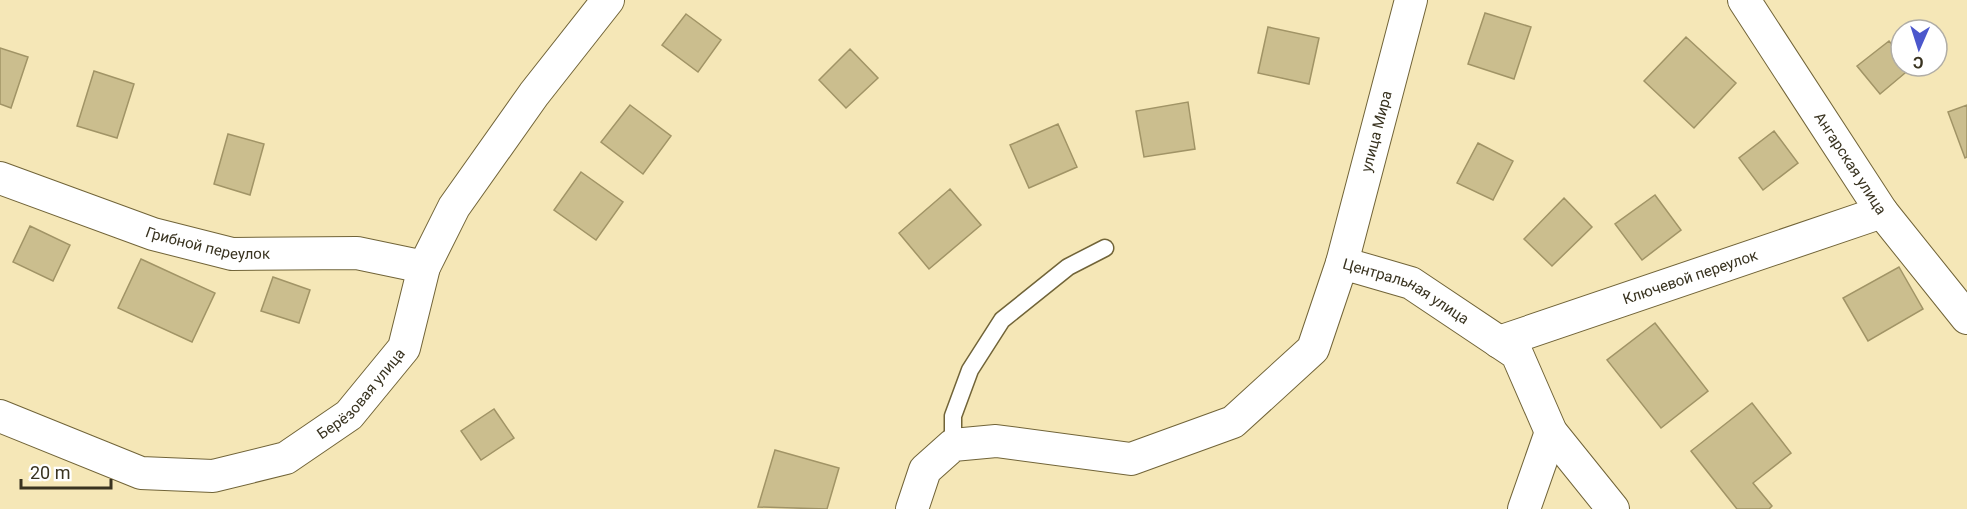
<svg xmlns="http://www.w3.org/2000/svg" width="1967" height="509" font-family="Roboto,sans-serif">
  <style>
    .building { fill: #cbbe8e; stroke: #a19466; stroke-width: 1.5 }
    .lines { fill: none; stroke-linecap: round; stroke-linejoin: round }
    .lane-casing { stroke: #716438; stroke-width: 19 }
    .street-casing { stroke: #716438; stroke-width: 34 }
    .lane { stroke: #fff; stroke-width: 16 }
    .street { stroke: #fff; stroke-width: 32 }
    .labels { text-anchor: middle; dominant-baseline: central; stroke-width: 6; stroke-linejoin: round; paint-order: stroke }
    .street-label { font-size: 15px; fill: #393320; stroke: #fff }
  </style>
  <rect width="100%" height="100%" fill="#f5e7b7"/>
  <!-- building -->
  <path class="building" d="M1485,13l46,14 -17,52 -46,-15z
    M686,14l35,26 -23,32 -36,-27z
    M1268,27l51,11 -10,46 -51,-11z
    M1686,37l50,46 -42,45 -50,-47z
    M1889,41l12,15v10l10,2 -31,26 -23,-28z
    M0,48l28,9 -17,51 -11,-4z
    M850,49l28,29 -32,30 -27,-28z
    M94,71l40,13 -17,54 -40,-12z
    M1188,102l7,47 -51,8 -8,-46z
    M630,105l41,31 -28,38 -42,-32z
    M1967,105v52l-2,1 -17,-46z
    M1058,124l19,43 -48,21 -19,-43z
    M1774,131l24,32 -35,27 -24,-32z
    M228,134l36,10 -14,51 -36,-11z
    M1478,143l35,18 -20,39 -36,-17z
    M581,172l42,30 -27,38 -42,-30z
    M950,189l31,36 -52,44 -30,-36z
    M1655,195l26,35 -39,30 -27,-36z
    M1564,198l28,29 -40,39 -28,-27z
    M30,226l40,19 -17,36 -40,-19z
    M141,259l74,34 -23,49 -74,-34z
    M1899,267l24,42 -55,32 -25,-43z
    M273,277l37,13 -11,33 -38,-12z
    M1655,323l53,68 -47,37 -54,-68z
    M1752,403l39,50 -38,30 19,23 -3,3h-32l-46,-58z
    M494,409l20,29 -33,22 -20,-29z
    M775,450l64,18 -12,41 -69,-2z"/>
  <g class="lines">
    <defs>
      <path id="lane" d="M953,445v-29l17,-46 32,-50 66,-53 37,-19"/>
      <g id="street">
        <path id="s1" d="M1744,0l138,212 85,106"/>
        <path id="s2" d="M0,178l153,56 79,20 125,-1 67,14"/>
        <path id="s3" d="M1342,263l69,-263"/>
        <path id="s4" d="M1499,342l383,-130"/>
        <path id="s5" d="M0,416l141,57 72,3 73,-18 63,-43 55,-67 20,-81 30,-60 80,-113 74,-94"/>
        <path id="s6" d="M912,509l13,-39 28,-25 43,-4 135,18 102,-37 80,-73 29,-86 69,20 106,71 34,78 62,77"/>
        <path d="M1524,509l27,-77"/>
      </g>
    </defs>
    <!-- lane casing -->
    <use href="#lane" class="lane-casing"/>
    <!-- street casing -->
    <use href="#street" class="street-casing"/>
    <!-- lane -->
    <use href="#lane" class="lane"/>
    <!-- street -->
    <use href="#street" class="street"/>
  </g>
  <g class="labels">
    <!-- street labels -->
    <g class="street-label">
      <text stroke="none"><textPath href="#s3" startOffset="136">улица Мира</textPath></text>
      <text stroke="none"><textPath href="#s1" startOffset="195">Ангарская улица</textPath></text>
      <text stroke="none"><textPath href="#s2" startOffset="219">Грибной переулок</textPath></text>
      <text stroke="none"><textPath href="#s4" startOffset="202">Ключевой переулок</textPath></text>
      <text stroke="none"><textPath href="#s6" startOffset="636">Центральная улица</textPath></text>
      <text stroke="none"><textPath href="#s5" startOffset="399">Берёзовая улица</textPath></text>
    </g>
  </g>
  <!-- north arrow -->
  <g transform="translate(1919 48) rotate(183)"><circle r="28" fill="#ffffff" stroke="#b0ada6" stroke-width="1.5"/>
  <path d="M0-4.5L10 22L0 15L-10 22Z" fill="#4b57cc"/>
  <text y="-9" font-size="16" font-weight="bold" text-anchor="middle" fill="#393320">С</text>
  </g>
  <!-- scale -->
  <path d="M21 479v9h90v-9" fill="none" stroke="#393320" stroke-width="3"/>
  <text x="30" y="479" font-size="18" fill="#393320" stroke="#ffffff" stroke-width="4.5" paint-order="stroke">20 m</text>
</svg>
